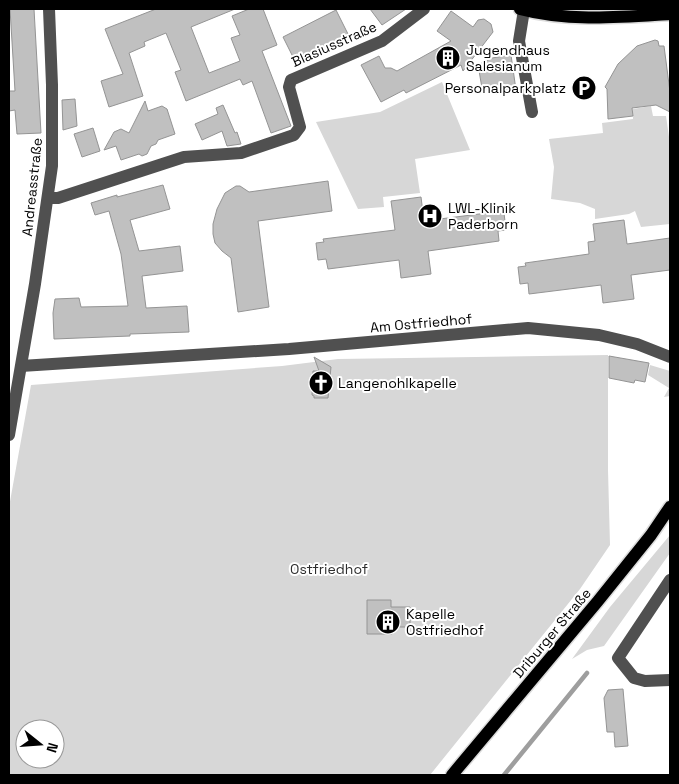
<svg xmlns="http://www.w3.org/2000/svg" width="679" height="784" font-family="'Space Grotesk',sans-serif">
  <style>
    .green { fill: #d7d7d7; fill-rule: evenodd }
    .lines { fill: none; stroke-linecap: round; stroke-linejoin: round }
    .stream { stroke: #9e9e9e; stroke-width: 4.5 }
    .building { fill: #c0c0c0; stroke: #949494 }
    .major-casing { stroke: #dbdbdb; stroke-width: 15 }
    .minor { stroke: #505050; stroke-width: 12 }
    .major { stroke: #000; stroke-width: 12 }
    .labels { text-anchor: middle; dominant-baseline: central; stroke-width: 4; stroke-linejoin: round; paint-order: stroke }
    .street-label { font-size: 14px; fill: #000; stroke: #fff }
    .poi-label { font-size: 14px; fill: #000; stroke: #fff; text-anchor: start }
    .park-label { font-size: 14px; fill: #2e2e2e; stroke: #fff }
  </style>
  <rect width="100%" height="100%" fill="#fff"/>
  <!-- green -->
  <path class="green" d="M442,82l28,68 -55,9 5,34 -37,4 1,10 -26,2 -42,-87 64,-10z
    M651,106l2,10h13l4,28v80l-29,3 -6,-16 -6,3 -34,5v-10l-15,-6 -29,-4 3,-32 -5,-28 54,-6 -1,-10 31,-4v-10z
    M608,355v115l2,75 -30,44 -150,186h-421v-268l22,-122 251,-19 56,-7zM25,729h30v30h-30z
    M650,365l20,6v25l-6,1 5,-9 -21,-13z
    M670,535v18l-66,93 -17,4 -15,9 38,-52z"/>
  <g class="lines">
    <!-- stream -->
    <path class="stream" d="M504,775l83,-102"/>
  </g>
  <!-- building -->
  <path class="building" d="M10,9h24l7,124 -24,1 -2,-24 -6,1v-20h6z
    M156,9h79l-44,18 18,46 31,-12 -9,-23 9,-3 -8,-19 17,-7h14l14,36 -15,6 29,75 -20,7 -19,-52 -9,4 -3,-6 -54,22 -11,-29 6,-2 -15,-37 -22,9 1,4 -16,7 14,43 -34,11 -8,-26 22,-7 -18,-45z
    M370,9h36l-24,16z
    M336,10l14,28 -39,18 1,2 -15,7 -14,-28z
    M451,11l22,16 5,-7 6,-1 7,5 2,8 -30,39 -2,-6 -55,28 -2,-3 -23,12 -20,-37 18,-9 6,12h6l6,3 54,-30 -14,-10z
    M655,40l3,1 1,5h5l6,46v20l-14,-7 -24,3 1,8 -25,3 -1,-30 -2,-2 13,-23 19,-18z
    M511,55l5,35 -20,4v-5l-10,1 -4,-2 -4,-23 14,-7z
    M75,99l2,27 -14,4 -1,-30z
    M145,101l3,10 14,-5 5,3 8,25 -17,6 -2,4 -5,2 -4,8 -5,2 -3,-2 -18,6 -5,-14 -12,4 10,-18 7,-3 8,4z
    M223,105l12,28 2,-1 4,12 -14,2 -5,-15 -20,9 -7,-16 23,-10 -2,-6z
    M93,128l7,23 -18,6 -8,-23z
    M328,181l4,30 -74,10 11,86 -31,5 -7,-54 -9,-7 -7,-8 -2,-9v-10l4,-15 8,-16 11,-7h4l9,6z
    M163,185l7,24 -40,11 9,31 41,-5 3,25 -41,5 4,32 41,-2 2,26 -59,2v2l-76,3 -1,-26 2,-14 24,-1 2,9 47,-1 -7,-52 -12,-43 -14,4 -4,-12 26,-8v2z
    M421,197l3,24 71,-9 1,2 8,-1 2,17 -8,1 1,10 -71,10 3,23 -30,4 -2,-18 -71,9 -2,-10 -8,1 -2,-17 8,-1 -1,-3 72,-9 -4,-29z
    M624,220l3,24 43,-6v32l-39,5 3,24 -31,4 -2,-18 -72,9 -1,-11 -8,1 -2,-17 8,-1 -1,-3 64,-9 -1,-12 7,-1 -2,-17z
    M609,356l40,7 -4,19 -10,-2 -1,3 -25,-5z
    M314,357l17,10 -3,31h-14v-2l-2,-1 1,-24h6z
    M367,600h24v7h19v20h-18v7h-25z
    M623,689l5,57 -13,1 -1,-15h-7l-3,-34 4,-8z"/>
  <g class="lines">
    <defs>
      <path id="major" d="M520,9c48,13 102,8 150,5
        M452,775l146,-174 53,-66 19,-28"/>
    </defs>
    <!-- major casing -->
    <use href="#major" class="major-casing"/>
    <!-- minor -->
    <path class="minor" d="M524,10l-5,31 13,71
      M48,198h10l126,-41 57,-4 53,-18 6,-8 -11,-40 2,-7 91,-39 42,-32
      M21,366l268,-17 239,-21 71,7 38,9 33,13
      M9,435l26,-151 17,-118v-81l-3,-76
      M670,580l-52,78 16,20 11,3 25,-1"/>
    <!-- major -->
    <use href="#major" class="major"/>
  </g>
  <!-- icons -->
  <defs>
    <symbol id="building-disc" viewBox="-11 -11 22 22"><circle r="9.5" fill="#000" stroke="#fff"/><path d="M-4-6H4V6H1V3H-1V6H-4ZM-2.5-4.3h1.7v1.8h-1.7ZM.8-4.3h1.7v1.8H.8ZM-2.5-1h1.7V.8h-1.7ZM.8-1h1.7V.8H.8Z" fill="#fff"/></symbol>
    <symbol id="parking-disc" viewBox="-11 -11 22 22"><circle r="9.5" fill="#000" stroke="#fff"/><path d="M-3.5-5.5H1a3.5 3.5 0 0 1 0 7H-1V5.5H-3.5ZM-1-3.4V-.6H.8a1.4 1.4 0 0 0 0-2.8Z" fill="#fff"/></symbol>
    <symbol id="hospital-disc" viewBox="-11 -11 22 22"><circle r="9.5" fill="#000" stroke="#fff"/><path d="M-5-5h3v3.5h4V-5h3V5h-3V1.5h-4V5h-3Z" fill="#fff"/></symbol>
    <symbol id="church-disc" viewBox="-11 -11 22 22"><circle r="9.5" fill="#000" stroke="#fff"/><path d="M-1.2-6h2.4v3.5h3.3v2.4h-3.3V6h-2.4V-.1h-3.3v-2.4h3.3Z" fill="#fff"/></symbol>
  </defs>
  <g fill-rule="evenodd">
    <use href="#building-disc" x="434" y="44" width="28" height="28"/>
    <use href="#parking-disc" x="570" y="74" width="28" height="28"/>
    <use href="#hospital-disc" x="416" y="202" width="28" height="28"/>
    <use href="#church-disc" x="307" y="369" width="28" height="28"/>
    <use href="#building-disc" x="374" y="608" width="28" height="28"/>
  </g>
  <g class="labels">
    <!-- street labels -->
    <g class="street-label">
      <text transform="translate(334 44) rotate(-24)">Blasiusstraße</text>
      <text transform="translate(32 187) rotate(-84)">Andreasstraße</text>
      <text transform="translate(421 323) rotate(-5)">Am Ostfriedhof</text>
      <text transform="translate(552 633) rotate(-50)">Driburger Straße</text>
    </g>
    <!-- poi labels -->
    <g class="poi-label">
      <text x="466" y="50">Jugendhaus<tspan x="466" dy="16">Salesianum</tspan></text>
      <text x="566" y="88" text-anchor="end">Personalparkplatz</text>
      <text x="448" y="208">LWL-Klinik<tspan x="448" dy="16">Paderborn</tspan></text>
      <text x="338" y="383">Langenohlkapelle</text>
      <text x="406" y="614">Kapelle<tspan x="406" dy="16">Ostfriedhof</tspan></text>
    </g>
    <!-- park labels -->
    <g class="park-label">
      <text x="329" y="569">Ostfriedhof</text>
    </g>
  </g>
  <!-- border -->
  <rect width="679" height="784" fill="none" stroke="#000000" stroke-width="20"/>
  <!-- north arrow -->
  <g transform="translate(40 744) rotate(107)"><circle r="24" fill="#ffffff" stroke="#999999"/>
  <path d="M0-4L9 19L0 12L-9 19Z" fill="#000000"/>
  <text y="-8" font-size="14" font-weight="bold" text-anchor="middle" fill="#000000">N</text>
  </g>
</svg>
